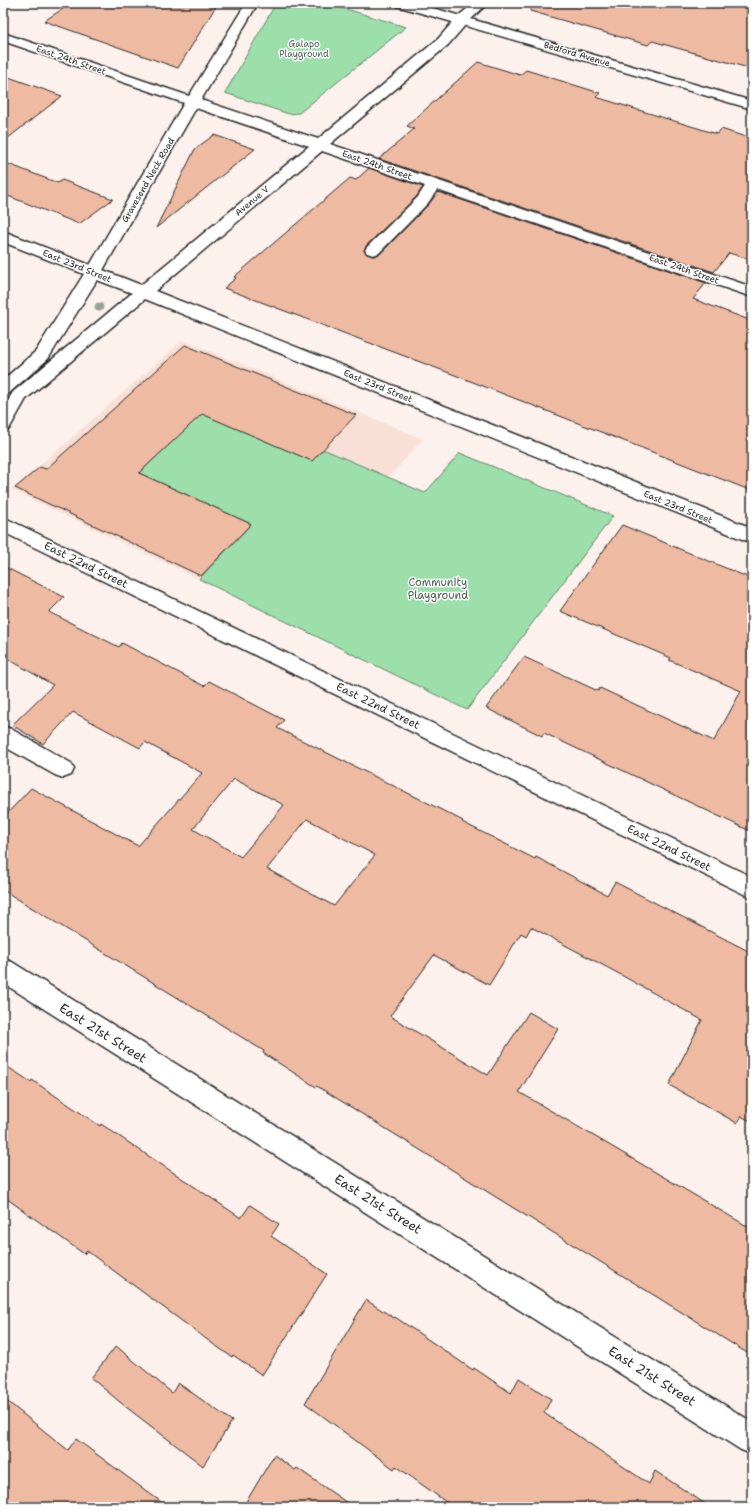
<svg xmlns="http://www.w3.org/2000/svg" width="755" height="1510" font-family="'Shantell Sans',sans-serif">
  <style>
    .built { fill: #f8e0d6 }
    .green { fill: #9cdfaa; stroke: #64856a }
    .building { fill: #efbaa2; stroke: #2b2b2b; fill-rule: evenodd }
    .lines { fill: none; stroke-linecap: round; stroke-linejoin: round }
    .minor-casing { stroke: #2b2b2b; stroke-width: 3 }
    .major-casing { stroke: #2b2b2b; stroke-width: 3 }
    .minor { fill: #fff; fill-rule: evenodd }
    .major { fill: #fff; fill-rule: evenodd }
    .tree { fill: #9ca297 }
    .labels { text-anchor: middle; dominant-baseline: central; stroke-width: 3; stroke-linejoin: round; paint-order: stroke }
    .far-park-label { font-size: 9px; fill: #4d6151; stroke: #fff }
    .far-street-label { font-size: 9px; fill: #2b2b2b; stroke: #fff }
    .street-label { font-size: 11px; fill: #2b2b2b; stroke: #fff }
    .park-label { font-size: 11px; fill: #4d6151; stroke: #fff }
    .near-street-label { font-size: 13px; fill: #2b2b2b; stroke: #fff }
  </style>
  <rect width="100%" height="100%" fill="#fcf1ec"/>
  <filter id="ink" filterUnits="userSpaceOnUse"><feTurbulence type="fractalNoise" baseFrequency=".025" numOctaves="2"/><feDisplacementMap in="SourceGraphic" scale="8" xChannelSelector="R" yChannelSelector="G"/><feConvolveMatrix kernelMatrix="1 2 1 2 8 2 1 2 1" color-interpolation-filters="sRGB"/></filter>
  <g filter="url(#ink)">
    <!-- built -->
    <path class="built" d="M183,340l240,99 -34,38 -66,-28 -124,130 -187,-89z"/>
    <!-- green -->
    <path class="green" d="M276,3h50l80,24 -107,86 -10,1 -64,-21z
      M202,413l121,36 102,44 35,-40 153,63 -146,194 -268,-131 52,-55 -112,-51z"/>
    <!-- building -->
    <path class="building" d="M72,3h146l-40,65 -134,-47z
      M531,3h221v66l-100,-28 -4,4 -118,-34z
      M478,62l42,13 6,-5 74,23 -4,4 121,37 4,-5 31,10v121l-23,-7 -15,19 -335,-113 35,-30 -7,-3z
      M3,75l59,21 -59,46z
      M214,135l41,14 -99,79 39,-79z
      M3,162l55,21 4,-3 51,19 -34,25 -76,-30z
      M369,168l54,19 -6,9 -51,50 -2,5 3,3 6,2 7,-2 49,-50 9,-12 268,91 -13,16 59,22v170l-292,-114 -236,-89 12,-10 -2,-1 116,-99 6,2z
      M185,345l171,70 -44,46 -110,-47 -63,59 112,51 -50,52 -186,-88 25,-21 6,2z
      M622,525l130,54v253l-208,-99 -2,3 -56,-28 38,-51 74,34 2,-3 114,53 27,-50 -72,-31 2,-2 -111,-47z
      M3,566l61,31 -15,15 70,35 3,-4 82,43 5,-5 75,39 -7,8 151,75 35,18 -1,1 73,37 1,-2 71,38 8,-13 137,71v169l-11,-6 -4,7 -68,-38 33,-65 -90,-50 -81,-43 -5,9 -5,-3 -32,52 -55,-30 -44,61 98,59 41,-63 29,17 -39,63 233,137v127l-435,-270 -1,1 -53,-34 1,-2 -261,-161v-72l28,-30 107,58 64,-73 -57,-31 -5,6 -67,-36 -30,32 -31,-19 41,-40 -50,-29zM234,779l50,26 -43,52 -48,-28zM307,819l68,36 -41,51 -67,-37z
      M3,1064l28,18 1,-2 68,46 1,-2 140,94 9,-13 29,19 -8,12 56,38 -65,101 -29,-20 -1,2 -19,-13 -126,-93 -3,3 -81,-58z
      M366,1300l28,18 1,-1 78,53 1,-2 37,25 8,-15 32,21 -7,14 105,71 6,-13 55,36h-257l-57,-41 -2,3 -89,-66z
      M116,1346l56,47 6,-10 54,38 -29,45 -77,-59 -35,-29z
      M3,1398l65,52 8,-11 92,68h-165z
      M274,1455l21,15 2,-2 56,39h-110z"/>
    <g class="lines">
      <defs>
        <path id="minor" d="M246,3h12l-57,97 117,39 120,-100 19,-22 17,-14h14l-21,20 -19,22 -118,99 422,143v10l-315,-107 -9,13 -49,50 -6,2 -6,-2 -2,-3 2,-3 51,-50 7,-11 -103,-35 -167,140 597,237v15l-607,-244 -119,100 -17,30 -6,2v-22l10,-17 119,-99 -35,-13 -49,79 -39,34 -6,2v-15l33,-29 48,-77 -81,-32v-11l87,34 94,-162 -181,-62v-8l186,63zM196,108l113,38 -168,139 -38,-15z
          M3,517l749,360v21l-749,-366z
          M3,726l8,3 60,34 3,6 -3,6 -8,3 -8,-3 -52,-29z
          M3,959l9,3 740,460v32l-11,-4 -738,-467z"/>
        <path id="major" d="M396,3h20l336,98v8l-355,-103z"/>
      </defs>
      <!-- minor casing -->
      <use href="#minor" class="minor-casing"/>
      <!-- major casing -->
      <use href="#major" class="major-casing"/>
      <!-- minor -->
      <use href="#minor" class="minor"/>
      <!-- major -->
      <use href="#major" class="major"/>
    </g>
    <!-- trees -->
    <circle class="tree" cx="99" cy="307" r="4.5"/>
  </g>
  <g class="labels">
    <!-- far-park labels -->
    <g class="far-park-label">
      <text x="304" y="44">Galapo<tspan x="304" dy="10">Playground</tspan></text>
    </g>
    <!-- far-street labels -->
    <g class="far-street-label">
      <text transform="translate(577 54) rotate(16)">Bedford Avenue</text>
      <text transform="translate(71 60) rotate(19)">East 24th Street</text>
      <text transform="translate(377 165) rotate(19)">East 24th Street</text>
      <text transform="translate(148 180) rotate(-60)">Gravesend Neck Road</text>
      <text transform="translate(252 201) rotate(-40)">Avenue V</text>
      <text transform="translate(77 266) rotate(22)">East 23rd Street</text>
      <text transform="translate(684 269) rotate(19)">East 24th Street</text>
      <text transform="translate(378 386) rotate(22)">East 23rd Street</text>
      <text transform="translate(678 507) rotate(22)">East 23rd Street</text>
    </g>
    <!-- street labels -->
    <g class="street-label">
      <text transform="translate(86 565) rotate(26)">East 22nd Street</text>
      <text transform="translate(378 706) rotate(26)">East 22nd Street</text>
      <text transform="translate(669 848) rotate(26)">East 22nd Street</text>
    </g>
    <!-- park labels -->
    <g class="park-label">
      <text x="438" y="582">Community<tspan x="438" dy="13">Playground</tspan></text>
    </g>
    <!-- near-street labels -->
    <g class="near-street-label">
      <text transform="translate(103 1033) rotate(32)">East 21st Street</text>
      <text transform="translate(378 1204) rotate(32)">East 21st Street</text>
      <text transform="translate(652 1376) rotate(32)">East 21st Street</text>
    </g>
  </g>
  <!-- margin -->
  <rect width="755" height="1510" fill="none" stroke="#fff" stroke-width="16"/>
  <rect x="8" y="8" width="739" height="1494" fill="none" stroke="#2b2b2b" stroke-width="1.5" filter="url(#ink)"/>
</svg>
